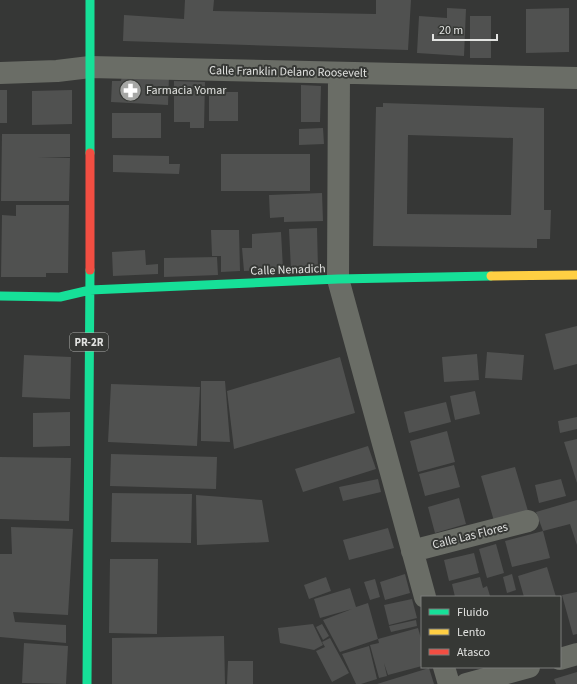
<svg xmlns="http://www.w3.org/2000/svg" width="577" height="684" font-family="'Source Sans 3',sans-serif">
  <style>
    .building { fill: #505150; fill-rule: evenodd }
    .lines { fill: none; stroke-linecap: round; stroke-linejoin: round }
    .street { stroke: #6a6d66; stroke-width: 22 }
    .fast { stroke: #16e098; stroke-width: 9 }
    .slow { stroke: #ffcf43; stroke-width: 9 }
    .jam { stroke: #f24e42; stroke-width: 9 }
    .labels { text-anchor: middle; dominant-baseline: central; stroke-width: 4; stroke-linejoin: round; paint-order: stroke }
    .shield { fill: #363835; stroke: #aeb0ad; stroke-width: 1 }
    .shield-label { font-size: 11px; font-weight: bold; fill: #e2e3e1 }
    .street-label { font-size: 12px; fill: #e2e3e1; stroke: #363835 }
    .poi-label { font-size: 12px; fill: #e2e3e1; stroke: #363835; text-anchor: start }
  </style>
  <rect width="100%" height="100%" fill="#363736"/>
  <!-- building -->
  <path class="building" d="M185,0h29l-1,11 163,3v-14h35l-3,50 -285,-9 1,-26 60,4z
    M447,8l19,1 -2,47 -47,-3 2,-37 28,2z
    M569,8v44l-43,1v-44z
    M470,16h21v42h-21z
    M122,74l47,2 -1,29 -57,-3 1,-21h9z
    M174,81l31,1 -1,46h-14v-6h-16z
    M301,85l20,1 -1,36h-19z
    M0,90h7v33h-7z
    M72,90v34l-40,1v-34z
    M209,92h29v29h-29z
    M383,103l161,5v102h7l-1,29h-13v9l-164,-2 3,-139h7zM408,135l105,3 -2,77 -104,-1z
    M112,113h49v25h-49z
    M323,128l1,16 -25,1v-16z
    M2,134h68v23l-32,1h32l-1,43h-68z
    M221,154h89v37h-89z
    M113,155l56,1v8h11l-1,10 -66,-2z
    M322,193l1,28 -39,1v-5l-14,1 -1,-23z
    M16,205h53l-1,68h-22v4h-45l1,-62 14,1z
    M317,228l1,41 -27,1 -2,-41z
    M211,230h28l1,41 -19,1v-16h-9z
    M281,232l2,37 -39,2 -2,-23h10v-14z
    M145,250l1,15 12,-1v10l-45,2 -1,-24z
    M217,257l1,18 -54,2v-19z
    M577,326v38l-23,6 -9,-36z
    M487,352l37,3 -2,25 -37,-2z
    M477,354l2,26 -35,2 -2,-25z
    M24,355l47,2 -1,42 -48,-2z
    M340,357l15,56 -121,36 -7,-58z
    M201,381h24l5,61 -29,-1z
    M111,384l89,3 -3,59 -89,-4z
    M475,391l5,23 -25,6 -5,-24z
    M446,402l5,20 -42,11 -5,-21z
    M70,412v34l-37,1v-34z
    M577,417v12l-17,4 -2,-12z
    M447,431l8,31 -37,10 -8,-31z
    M577,439v44l-13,-41z
    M368,446l8,23 -73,23 -8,-23z
    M111,454l106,3 -1,32 -106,-3z
    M0,457l71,1 -2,63 -69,-2z
    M454,465l6,22 -35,9 -6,-22z
    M515,467l13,44 -34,10 -13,-45z
    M378,479l3,13 -38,9 -4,-14z
    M561,479l5,17 -27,7 -4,-18z
    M112,493l80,1 -1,49 -80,-1z
    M196,495l66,5 7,42 -72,3z
    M459,498l7,26 -31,9 -7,-26z
    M577,500v45l-7,-21 -27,7 7,27 -38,9 -7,-26 38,-10 -7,-19z
    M11,527l62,2 -5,86 -55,-3 2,10 51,3v18l-66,-6v-83h12z
    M388,528l6,20 -45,12 -6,-20z
    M496,544l8,29 -17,5 -8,-29z
    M474,553l5,20 -30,8 -5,-21z
    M110,559h48l-1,75 -48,-1z
    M547,567l9,30h-32l-6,-21z
    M405,574l5,19 -25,7 -5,-18z
    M512,574l4,16 -9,3 -4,-16z
    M326,577l5,14 -22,8 -5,-14z
    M480,577l3,11 4,-2 3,10 -35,1 -3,-13z
    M375,579l5,18 -10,3 -6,-18z
    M350,588l6,19 12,-4 10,36 -38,13 -17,-32 29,-11 -32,9 -6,-19z
    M577,592v42l-4,1 -11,-40z
    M412,599l5,19 -28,7 -5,-20z
    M416,620l1,6 -26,6 -2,-6z
    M313,624l10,21 -9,5 -34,-7 -2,-15z
    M322,624l7,12 -6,4 -7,-13z
    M418,628l4,14v24l-34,9 -4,-12 3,13 -8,2 -9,-33 9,-2 -1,-4z
    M224,636l1,48h-113v-46z
    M330,638l19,35 -17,9 -16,-31 9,-4 -3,-5z
    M24,643l44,3 -2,38 -44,-1z
    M369,646l8,33 -16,5h-5l-14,-30z
    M228,661h25v23h-26z
    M429,668l5,16h-57z
    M577,672v12h-21l-2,-5z"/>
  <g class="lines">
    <!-- street -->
    <path class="street" d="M0,73l57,-2 33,-4 487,11
      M339,73l-1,206 87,318
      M412,551l116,-30
      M560,659l17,-5
      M444,667l5,17
      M466,684l63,-17"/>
    <!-- fast -->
    <path class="fast" d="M90,0v153
      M0,296l60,1 30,-7 248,-11 153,-3
      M87,684l3,-414"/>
    <!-- slow -->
    <path class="slow" d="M491,276l86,-1"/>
    <!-- jam -->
    <path class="jam" d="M90,153v117"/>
  </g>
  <!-- icons -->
  <defs>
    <symbol id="pharmacy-disc" viewBox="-11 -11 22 22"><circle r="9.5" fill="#a6a7a5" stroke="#363835"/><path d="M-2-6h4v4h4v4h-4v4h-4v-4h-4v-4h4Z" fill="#fff"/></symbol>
  </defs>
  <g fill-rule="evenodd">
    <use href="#pharmacy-disc" x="118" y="78" width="25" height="25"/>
  </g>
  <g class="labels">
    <!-- shield labels -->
    <rect class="shield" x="70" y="333" width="38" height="18" rx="3"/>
    <g class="shield-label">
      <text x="89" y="342">PR-2R</text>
    </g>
    <!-- street labels -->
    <g class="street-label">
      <text transform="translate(288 72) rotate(1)">Calle Franklin Delano Roosevelt</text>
      <text transform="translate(288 270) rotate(-2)">Calle Nenadich</text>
      <text transform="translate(470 536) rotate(-14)">Calle Las Flores</text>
    </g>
    <!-- poi labels -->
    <g class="poi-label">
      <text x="146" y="90">Farmacia Yomar</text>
    </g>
  </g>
  <!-- legend -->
  <rect x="421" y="596" width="140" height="72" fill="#363835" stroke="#7b7c7a"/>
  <rect x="429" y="609" width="20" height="6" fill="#16e098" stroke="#7b7c7a"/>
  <text x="457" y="616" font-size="12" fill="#e2e3e1">Fluido</text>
  <rect x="429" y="629" width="20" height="6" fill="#ffcf43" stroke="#7b7c7a"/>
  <text x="457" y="636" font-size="12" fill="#e2e3e1">Lento</text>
  <rect x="429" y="649" width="20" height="6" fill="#f24e42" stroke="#7b7c7a"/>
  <text x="457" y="656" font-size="12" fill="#e2e3e1">Atasco</text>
  <!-- scale -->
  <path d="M433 34v6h64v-6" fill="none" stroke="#e2e3e1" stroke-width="2"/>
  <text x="439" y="34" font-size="12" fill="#e2e3e1" stroke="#363835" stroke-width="3" paint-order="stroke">20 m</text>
</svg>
